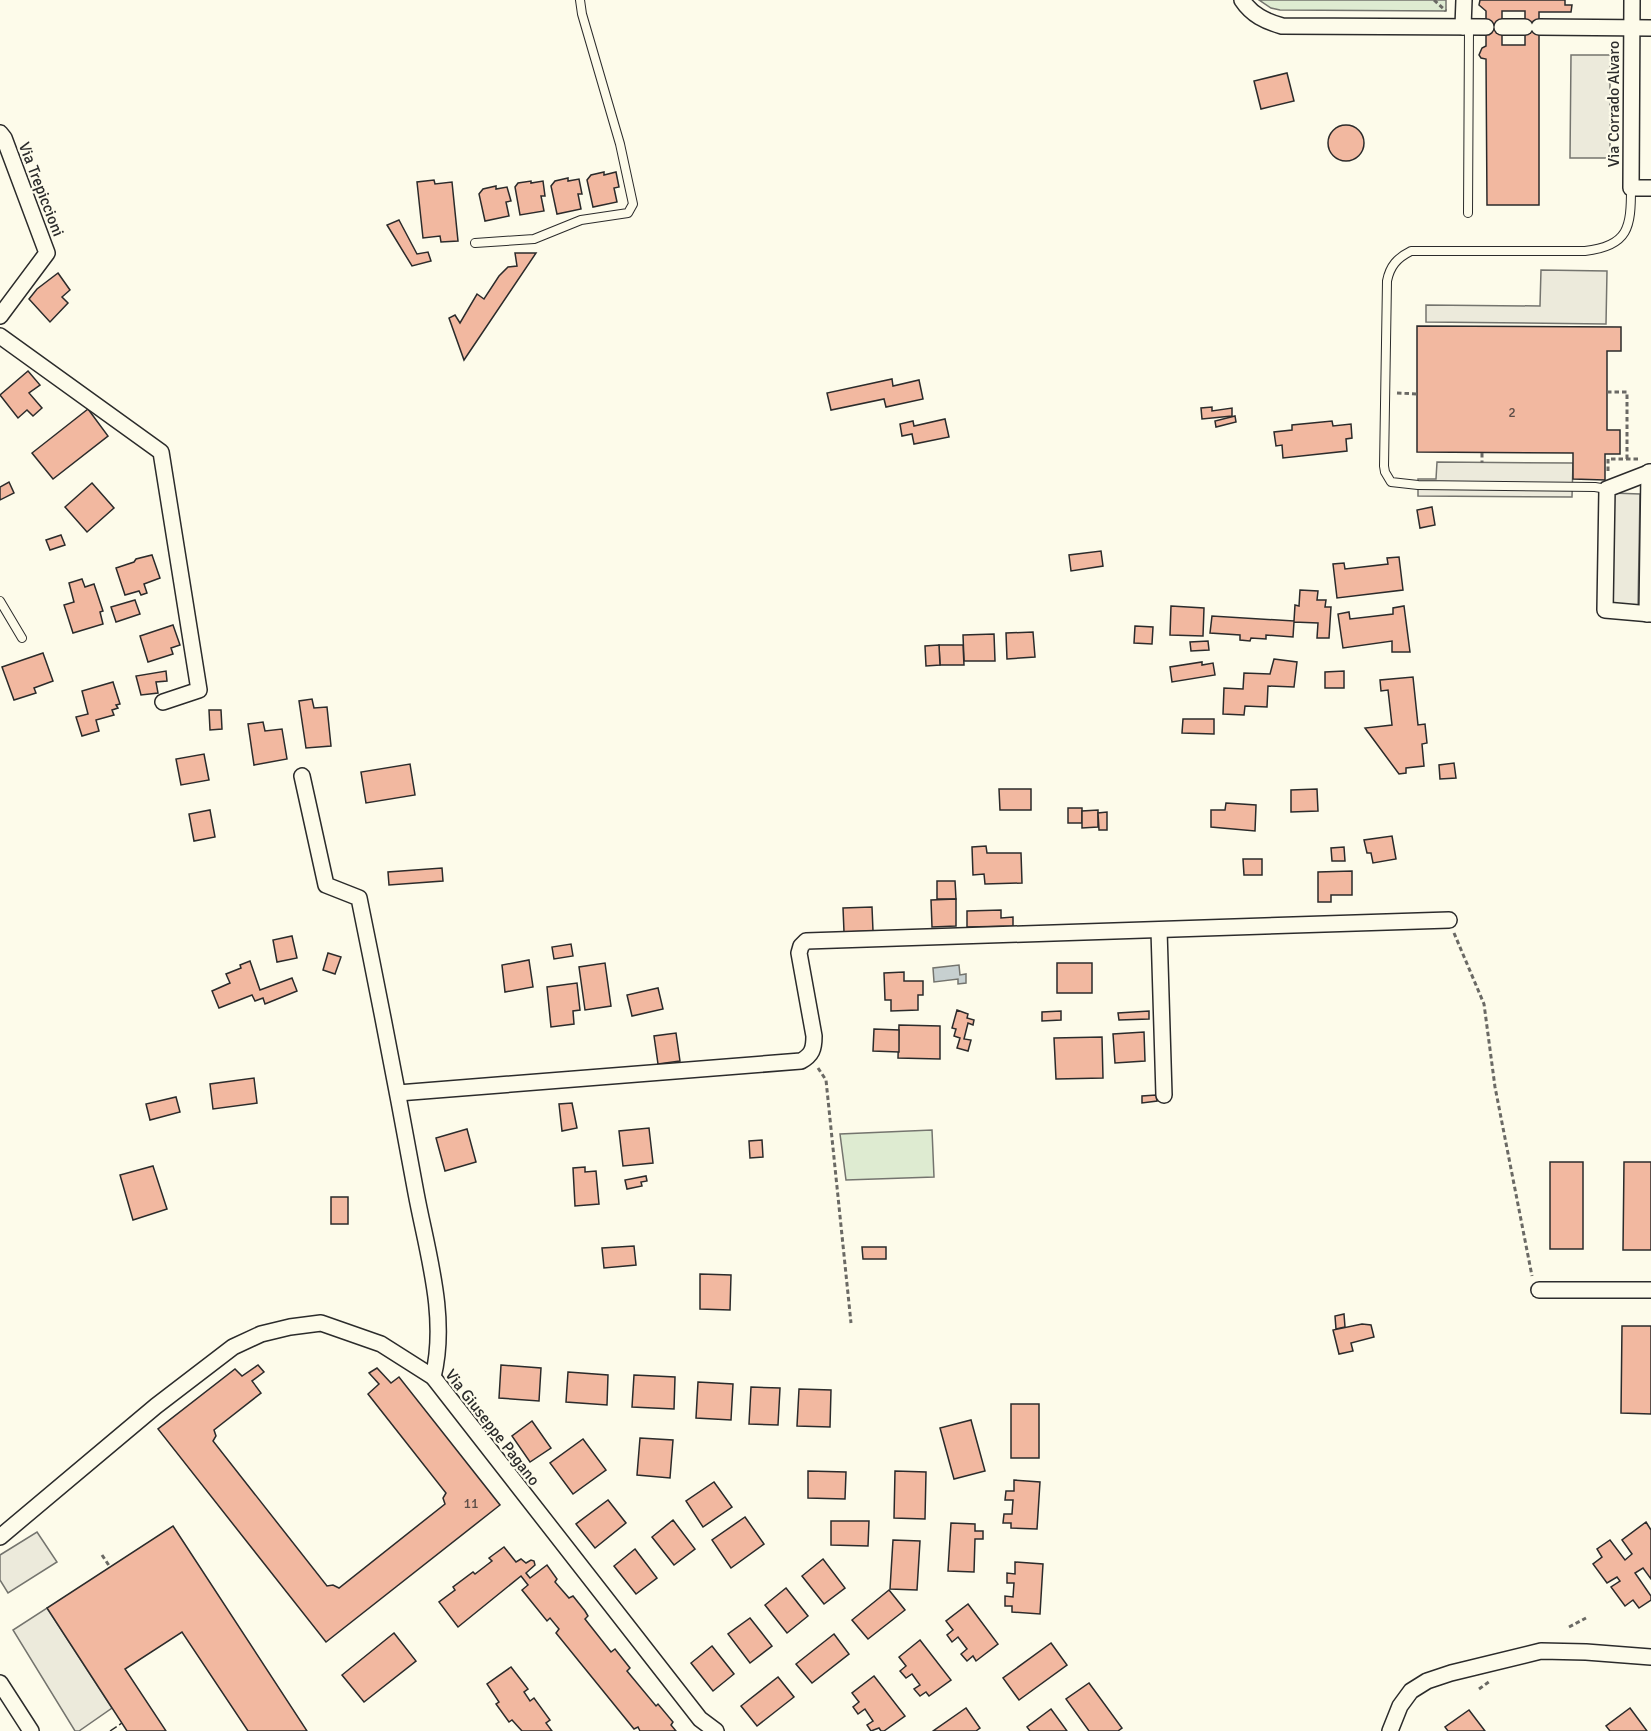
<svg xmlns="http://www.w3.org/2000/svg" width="1651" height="1731" viewBox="0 0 1651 1731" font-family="Signika,sans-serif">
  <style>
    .green { fill: #deebd1; stroke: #74746e; stroke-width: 1.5 }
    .parking { fill: #eceadb; stroke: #74746e; stroke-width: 1.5 }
    .water { fill: #c7d0d0; stroke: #74746e; stroke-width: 1.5 }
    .building { fill: #f2b8a0; stroke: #2b2b2b; stroke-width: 1.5; fill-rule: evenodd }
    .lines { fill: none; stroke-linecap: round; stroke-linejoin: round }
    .lane-casing { stroke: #2b2b2b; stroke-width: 10 }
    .street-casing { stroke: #2b2b2b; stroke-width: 18 }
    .path { stroke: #6a6964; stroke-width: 3; stroke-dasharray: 4.5 3; stroke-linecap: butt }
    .lane { stroke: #fdfbea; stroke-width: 8 }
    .street { stroke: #fdfbea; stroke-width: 15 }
    .fence { stroke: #2b2b2b; stroke-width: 1.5; stroke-dasharray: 8 3; stroke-linecap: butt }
    .labels { text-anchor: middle; stroke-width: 4.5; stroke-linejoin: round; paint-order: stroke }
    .number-label { font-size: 14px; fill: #5d4e48 }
    .street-label { font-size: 16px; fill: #2b2b2b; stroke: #fdfbea }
  </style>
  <rect width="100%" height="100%" fill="#fdfbea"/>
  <g class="green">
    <polygon points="1259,0 1446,0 1446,11 1280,10 1271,8"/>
    <polygon points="932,1130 934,1177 846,1180 840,1134"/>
  </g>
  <g class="parking">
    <polygon points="1571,55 1610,55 1610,158 1570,158"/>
    <polygon points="1541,270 1607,271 1606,324 1426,322 1426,305 1540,306"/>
    <polygon points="1437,462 1573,463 1572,497 1418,496 1418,479 1436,479"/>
    <polygon points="1611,493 1640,494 1638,607 1609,606"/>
    <polygon points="37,1532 57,1562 8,1593 0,1580 0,1555"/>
    <polygon points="47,1608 112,1708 79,1731 75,1731 13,1630"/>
  </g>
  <polygon class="water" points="959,965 960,975 966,974 966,983 958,984 958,979 934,982 933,968"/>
  <g class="building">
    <path d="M1480 0H1565V5H1572L1571 12H1539V205H1487L1486 59 1481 58 1479 55 1482 48 1486 46V11L1479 5ZM1502 11H1525V45H1502Z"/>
    <polygon points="1287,73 1294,101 1261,109 1254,81"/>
    <circle cx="1346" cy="143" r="18"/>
    <polygon points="604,172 604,175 616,172 619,187 614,188 617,202 593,207 587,180 591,175"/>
    <polygon points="568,178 568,181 579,179 582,194 578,194 581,209 557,214 551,186 555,181"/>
    <polygon points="434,180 435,184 452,182 458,241 441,242 440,236 423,238 417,182"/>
    <polygon points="531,181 531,183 543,181 545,196 541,196 544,211 520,215 515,187 518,183"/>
    <polygon points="496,186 496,189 507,187 511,201 506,202 509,216 485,221 479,194 483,189"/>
    <polygon points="399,220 417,254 428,252 431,261 412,266 387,225"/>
    <polygon points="515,253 536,253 464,360 449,318 455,315 460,323 477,294 484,299 499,276 508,267 517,266"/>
    <polygon points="58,273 70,290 62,297 68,303 50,322 29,299 37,289"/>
    <polygon points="1417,326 1621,327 1621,351 1607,351 1607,430 1620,430 1620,454 1605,454 1605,480 1573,479 1573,453 1417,452"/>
    <polygon points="28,371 40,385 29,393 42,408 33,416 27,410 18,418 0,395"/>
    <polygon points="892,379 893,386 919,380 923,399 886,407 884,399 831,410 827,393"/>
    <polygon points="1212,407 1212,411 1232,408 1232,416 1202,419 1201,408"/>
    <polygon points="88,409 108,436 53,479 32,453"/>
    <polygon points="1235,416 1236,422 1216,427 1215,421"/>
    <polygon points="945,419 949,437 914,444 912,434 902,436 900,424 913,421 914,426"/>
    <polygon points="1332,421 1333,426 1351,424 1352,438 1346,439 1347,451 1283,458 1282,445 1276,446 1274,432 1292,430 1292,425"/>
    <polygon points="9,482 14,493 0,500 0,487"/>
    <polygon points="92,483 114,508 87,532 65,507"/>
    <polygon points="1432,507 1435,525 1420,528 1417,510"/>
    <polygon points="61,535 65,545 50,550 46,540"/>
    <polygon points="1101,551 1103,566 1071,571 1069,555"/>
    <polygon points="152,555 160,578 144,584 147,593 141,595 139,591 125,595 116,568 134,562 136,559"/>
    <polygon points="1399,557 1403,590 1337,598 1333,564 1344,563 1345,569 1388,564 1387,558"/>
    <polygon points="82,579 85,587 94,584 103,611 100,612 103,624 73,633 64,605 74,602 69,583"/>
    <polygon points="1300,590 1318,591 1317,600 1326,600 1325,607 1331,607 1329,638 1317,638 1318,623 1294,622 1293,637 1266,635 1266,639 1251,638 1250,641 1240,640 1240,635 1210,633 1212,616 1294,621 1295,605 1299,606"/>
    <polygon points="135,600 140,614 116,622 111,607"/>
    <polygon points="1171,606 1204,608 1203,636 1170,635"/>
    <polygon points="1404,606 1410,652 1392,652 1392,641 1343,648 1338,614 1349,612 1350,619 1393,614 1393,608"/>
    <polygon points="173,625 180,645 171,648 173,654 148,662 140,636"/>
    <polygon points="1135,626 1153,627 1152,644 1134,643"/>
    <polygon points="1033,632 1035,657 1007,659 1006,633"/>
    <polygon points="994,634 995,661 964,661 963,635"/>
    <polygon points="1208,641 1209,650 1191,651 1190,642"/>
    <polygon points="939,645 963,645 964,665 940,665"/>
    <polygon points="939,645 940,665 926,666 925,646"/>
    <polygon points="43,653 53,681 34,688 36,693 14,700 2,667"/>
    <polygon points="1274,659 1297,662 1294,687 1268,686 1267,707 1245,706 1244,715 1223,714 1224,688 1243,689 1244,673 1270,674"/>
    <polygon points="1202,662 1202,665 1213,663 1215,675 1172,682 1170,667"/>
    <polygon points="166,671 167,681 156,682 158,693 141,695 136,676"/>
    <polygon points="1344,671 1344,688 1325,688 1325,672"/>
    <polygon points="1413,677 1418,725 1425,724 1427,743 1422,744 1424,766 1406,768 1406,773 1399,774 1365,728 1392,725 1388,690 1381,691 1380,680"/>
    <polygon points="113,682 120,704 116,705 118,708 112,710 114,715 96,720 99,731 82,736 76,717 88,714 82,691"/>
    <polygon points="312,699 314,708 327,707 331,746 306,748 299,701"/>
    <polygon points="209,710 221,710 222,729 210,730"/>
    <polygon points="1183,719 1214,719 1214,734 1182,733"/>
    <polygon points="263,722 265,731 282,729 287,759 254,765 248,724"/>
    <polygon points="204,754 209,780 181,785 176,759"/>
    <polygon points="1454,763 1456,778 1440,779 1439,765"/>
    <polygon points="410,764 415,795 366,803 361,772"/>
    <polygon points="999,789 1031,789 1031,810 1000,810"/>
    <polygon points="1317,789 1318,811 1291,812 1291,790"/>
    <polygon points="1226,803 1256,805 1255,831 1211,827 1211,810 1225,810"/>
    <rect x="1068" y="808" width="14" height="15"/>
    <polygon points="210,810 215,837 194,841 189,814"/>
    <polygon points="1098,810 1098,827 1082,828 1082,811"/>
    <polygon points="1107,812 1107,830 1099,830 1098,813"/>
    <polygon points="1392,836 1396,859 1373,863 1371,853 1367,853 1364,840"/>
    <polygon points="986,846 987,853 1021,853 1022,883 985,884 984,874 973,875 972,847"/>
    <polygon points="1344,847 1345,861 1332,861 1331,848"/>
    <polygon points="1243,859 1262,859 1262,875 1244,875"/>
    <polygon points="442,868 443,881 389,885 388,872"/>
    <polygon points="1352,871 1352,895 1331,895 1331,902 1318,902 1318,872"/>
    <polygon points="937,881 955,881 956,899 937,899"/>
    <polygon points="956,899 956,926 932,927 931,900"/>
    <polygon points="872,907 873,931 844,932 843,908"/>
    <polygon points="1001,910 1001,918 1013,917 1013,926 967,927 967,911"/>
    <polygon points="292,936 297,958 277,962 273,940"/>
    <polygon points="571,944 573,956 554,959 552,947"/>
    <polygon points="328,953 341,957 335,974 323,970"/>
    <polygon points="529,960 533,987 505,992 502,965"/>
    <polygon points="250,961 260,990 292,978 297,991 265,1004 263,998 255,1001 252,995 219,1008 212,991 230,983 226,974 241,968 240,965"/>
    <polygon points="605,963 611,1006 585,1010 579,967"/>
    <rect x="1057" y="963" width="35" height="30"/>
    <polygon points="904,972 904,981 923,981 923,995 918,995 918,1010 891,1011 891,1000 885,1000 884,973"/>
    <polygon points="577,983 580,1010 573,1011 574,1024 551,1027 547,987"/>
    <polygon points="658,988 663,1009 632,1016 627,995"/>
    <polygon points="957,1010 968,1014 967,1018 974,1020 973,1025 968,1023 964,1039 971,1040 968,1051 957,1048 960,1038 954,1036 956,1029 952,1028"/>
    <polygon points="1061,1011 1061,1020 1042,1021 1042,1012"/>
    <polygon points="1149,1011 1149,1019 1119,1020 1118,1013"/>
    <polygon points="899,1025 940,1026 940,1059 898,1058"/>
    <polygon points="874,1029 899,1030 899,1052 873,1051"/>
    <polygon points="1144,1032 1145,1061 1115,1063 1113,1034"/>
    <polygon points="676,1033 680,1061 658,1064 654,1036"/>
    <polygon points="1102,1037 1103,1078 1056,1079 1054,1038"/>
    <polygon points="254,1078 257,1103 213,1109 210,1084"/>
    <polygon points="1156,1095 1157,1101 1142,1103 1142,1096"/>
    <polygon points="176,1097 180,1112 150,1120 146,1104"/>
    <polygon points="572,1103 577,1128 562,1131 559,1104"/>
    <polygon points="649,1128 653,1163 623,1166 619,1131"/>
    <polygon points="467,1129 476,1162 445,1171 436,1138"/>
    <polygon points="762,1140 763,1157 750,1158 749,1141"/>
    <rect x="1550" y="1162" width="33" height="87"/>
    <polygon points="1624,1162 1651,1162 1651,1250 1623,1250"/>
    <polygon points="153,1166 167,1209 133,1220 120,1175"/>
    <polygon points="585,1167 585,1172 596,1171 599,1204 575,1206 573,1168"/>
    <polygon points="646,1176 647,1181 641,1182 642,1186 627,1189 625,1180"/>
    <rect x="331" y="1197" width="17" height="27"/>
    <polygon points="634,1246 636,1265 604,1268 602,1248"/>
    <polygon points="862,1247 886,1247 886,1259 863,1259"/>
    <polygon points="700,1274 731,1275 730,1310 700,1309"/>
    <polygon points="1344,1314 1345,1327 1336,1329 1335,1316"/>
    <polygon points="1362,1324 1371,1325 1374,1337 1351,1343 1353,1351 1339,1354 1333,1330"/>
    <polygon points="1622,1326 1651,1326 1651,1414 1621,1413"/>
    <polygon points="258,1365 264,1372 252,1381 261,1393 214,1430 216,1436 213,1441 327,1586 333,1585 339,1588 445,1504 443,1498 446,1493 368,1394 379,1384 369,1373 377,1368 391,1383 399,1377 500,1505 326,1642 158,1429 235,1369 242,1376"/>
    <polygon points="501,1365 541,1368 539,1401 499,1398"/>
    <polygon points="568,1372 608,1375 607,1405 566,1402"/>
    <polygon points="634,1375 675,1377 674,1409 632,1407"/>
    <polygon points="698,1382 733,1384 731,1420 696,1418"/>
    <polygon points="751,1387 780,1388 778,1425 749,1424"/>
    <polygon points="799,1389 831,1390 830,1427 797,1426"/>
    <rect x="1011" y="1404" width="28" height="54"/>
    <polygon points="971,1420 985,1471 954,1479 940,1428"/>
    <polygon points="532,1421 551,1448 530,1462 512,1436"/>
    <polygon points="640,1438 673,1440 670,1478 637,1475"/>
    <polygon points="583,1439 606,1470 573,1494 550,1463"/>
    <polygon points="808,1471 846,1472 845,1499 808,1498"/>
    <polygon points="895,1471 926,1472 925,1519 894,1518"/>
    <polygon points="1014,1480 1040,1482 1037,1529 1011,1528 1011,1523 1003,1523 1004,1514 1012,1514 1013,1500 1005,1500 1006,1491 1014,1491"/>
    <polygon points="714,1482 732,1507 703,1527 686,1501"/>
    <polygon points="608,1500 626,1523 595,1548 576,1524"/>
    <polygon points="745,1517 764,1544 731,1568 712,1540"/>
    <polygon points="673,1520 695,1549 674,1565 652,1537"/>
    <polygon points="831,1521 869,1521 868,1546 831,1545"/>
    <polygon points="1646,1522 1651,1530 1651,1579 1643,1568 1635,1573 1651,1596 1651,1600 1639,1608 1633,1600 1625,1606 1611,1587 1620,1581 1617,1577 1607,1583 1593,1564 1602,1557 1597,1549 1610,1540 1625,1560 1632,1554 1622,1540"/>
    <polygon points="951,1523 975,1524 975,1531 983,1531 983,1539 975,1539 974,1572 948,1571"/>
    <polygon points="173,1526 307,1731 248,1731 182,1632 125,1669 166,1731 127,1731 47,1608"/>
    <polygon points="893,1540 920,1541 917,1590 890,1589"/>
    <polygon points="504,1547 516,1562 521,1559 526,1563 531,1560 534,1561 535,1565 526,1573 530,1578 547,1565 557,1579 555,1582 569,1598 573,1596 585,1611 588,1616 585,1619 611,1652 615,1649 630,1668 627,1671 656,1706 658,1704 673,1722 671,1725 676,1731 640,1731 638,1727 634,1729 556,1633 559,1629 550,1618 547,1621 522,1590 528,1585 521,1576 458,1627 439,1602 455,1590 453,1587 473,1572 475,1574 492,1561 489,1558"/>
    <polygon points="635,1549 657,1578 636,1594 614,1566"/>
    <polygon points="823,1559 845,1588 824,1604 802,1576"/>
    <polygon points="1015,1562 1043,1564 1040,1614 1012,1612 1012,1606 1005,1606 1005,1596 1013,1597 1014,1583 1007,1583 1007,1573 1015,1574"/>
    <polygon points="786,1588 808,1616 787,1633 765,1605"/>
    <polygon points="889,1590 905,1610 868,1639 852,1620"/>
    <polygon points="968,1604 998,1644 976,1661 973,1656 967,1661 961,1654 967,1649 958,1637 952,1642 947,1635 953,1630 946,1621"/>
    <polygon points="750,1618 772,1646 750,1663 728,1634"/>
    <polygon points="394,1633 416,1661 364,1702 342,1675"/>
    <polygon points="834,1634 849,1654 812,1683 796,1664"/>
    <polygon points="920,1640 951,1680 929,1696 926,1692 920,1696 914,1689 920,1685 912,1674 906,1678 900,1671 906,1666 899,1657"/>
    <polygon points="1051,1643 1067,1665 1019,1700 1003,1678"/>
    <polygon points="712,1646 734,1674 713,1691 691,1663"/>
    <polygon points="511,1667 528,1689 524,1692 530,1701 534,1698 550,1720 546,1723 552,1731 522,1731 512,1720 509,1722 496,1704 499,1702 487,1684"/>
    <polygon points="874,1676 905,1716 884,1731 881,1731 879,1728 871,1731 867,1725 873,1721 865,1709 858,1714 853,1707 859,1702 852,1693"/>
    <polygon points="778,1677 794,1697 757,1726 741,1706"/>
    <polygon points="1089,1683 1122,1728 1118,1731 1089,1731 1066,1699"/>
    <polygon points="966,1708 980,1728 976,1731 933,1731"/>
    <polygon points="1630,1708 1647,1731 1610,1731 1606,1726"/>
    <polygon points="1051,1709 1067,1731 1030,1731 1027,1727"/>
    <polygon points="1469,1710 1485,1731 1448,1731 1445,1727"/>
  </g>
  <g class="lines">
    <defs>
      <g id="lane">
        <polyline points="1468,213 1469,27"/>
        <polyline points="475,243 534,239 581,220 628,213 633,204 620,144 582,14 580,0"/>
        <path d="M1607 489 1595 487 1418 485 1391 482 1385 472 1384 466 1387 281C1390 266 1397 258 1411 251H1585C1629 246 1631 227 1631 188"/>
        <polyline points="0,601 22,638"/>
      </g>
      <g id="street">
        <path d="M1242 0C1252 15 1265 21 1282 26L1486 27"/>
        <polyline points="1632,0 1631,188 1651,188"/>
        <polyline points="1463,27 1464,0"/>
        <polyline points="1502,27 1525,27"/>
        <polyline points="1539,27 1651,28"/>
        <polyline points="0,133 4,138 47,253 0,316"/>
        <polyline points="0,336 161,452 199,690 163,702"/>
        <polyline points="1651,472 1607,489 1605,610 1651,614"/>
        <polyline points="1647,614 1649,472"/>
        <path d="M302 776 326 885 359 898C379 996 398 1094 416 1193 427 1252 448 1317 433 1377"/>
        <polyline points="1159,930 1164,1095"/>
        <path d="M398 1093 801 1061C812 1055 814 1049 814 1036L799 953 801 946 806 941 1449 920"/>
        <polyline points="1539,1290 1651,1290"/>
        <polyline points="0,1537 156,1406 233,1347 261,1334 290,1327 321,1323 381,1344 433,1377 700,1719 716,1731"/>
        <polyline points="0,1683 31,1731"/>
        <polyline points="1390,1731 1400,1706 1411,1691 1427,1681 1451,1673 1541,1651 1586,1652 1651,1657"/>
      </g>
    </defs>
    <use href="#lane" class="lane-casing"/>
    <use href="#street" class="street-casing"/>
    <g class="path">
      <polyline points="1434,0 1446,11"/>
      <polyline points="1607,392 1627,392 1627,459"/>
      <polyline points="1397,393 1417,394"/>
      <polyline points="1482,453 1482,463"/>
      <polyline points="1608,471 1608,459 1639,459"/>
      <polyline points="1454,933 1484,1004 1495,1087 1532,1276"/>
      <polyline points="818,1068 826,1080 851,1323"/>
      <polyline points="102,1555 110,1567"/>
      <polyline points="1569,1627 1586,1618"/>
      <polyline points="1479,1689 1490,1681"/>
    </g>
    <use href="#lane" class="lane"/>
    <use href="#street" class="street"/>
    <polyline class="fence" points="110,1731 122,1723"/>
  </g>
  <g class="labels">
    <g class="number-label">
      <text x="1512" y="417">2</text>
      <text x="471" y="1508">11</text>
    </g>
    <g class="street-label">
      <text transform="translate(1613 104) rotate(-90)" y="6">Via Corrado Alvaro</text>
      <text transform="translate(42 189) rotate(69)" y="6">Via Trepiccioni</text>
      <text transform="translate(493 1427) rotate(52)" y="6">Via Giuseppe Pagano</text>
    </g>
  </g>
</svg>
